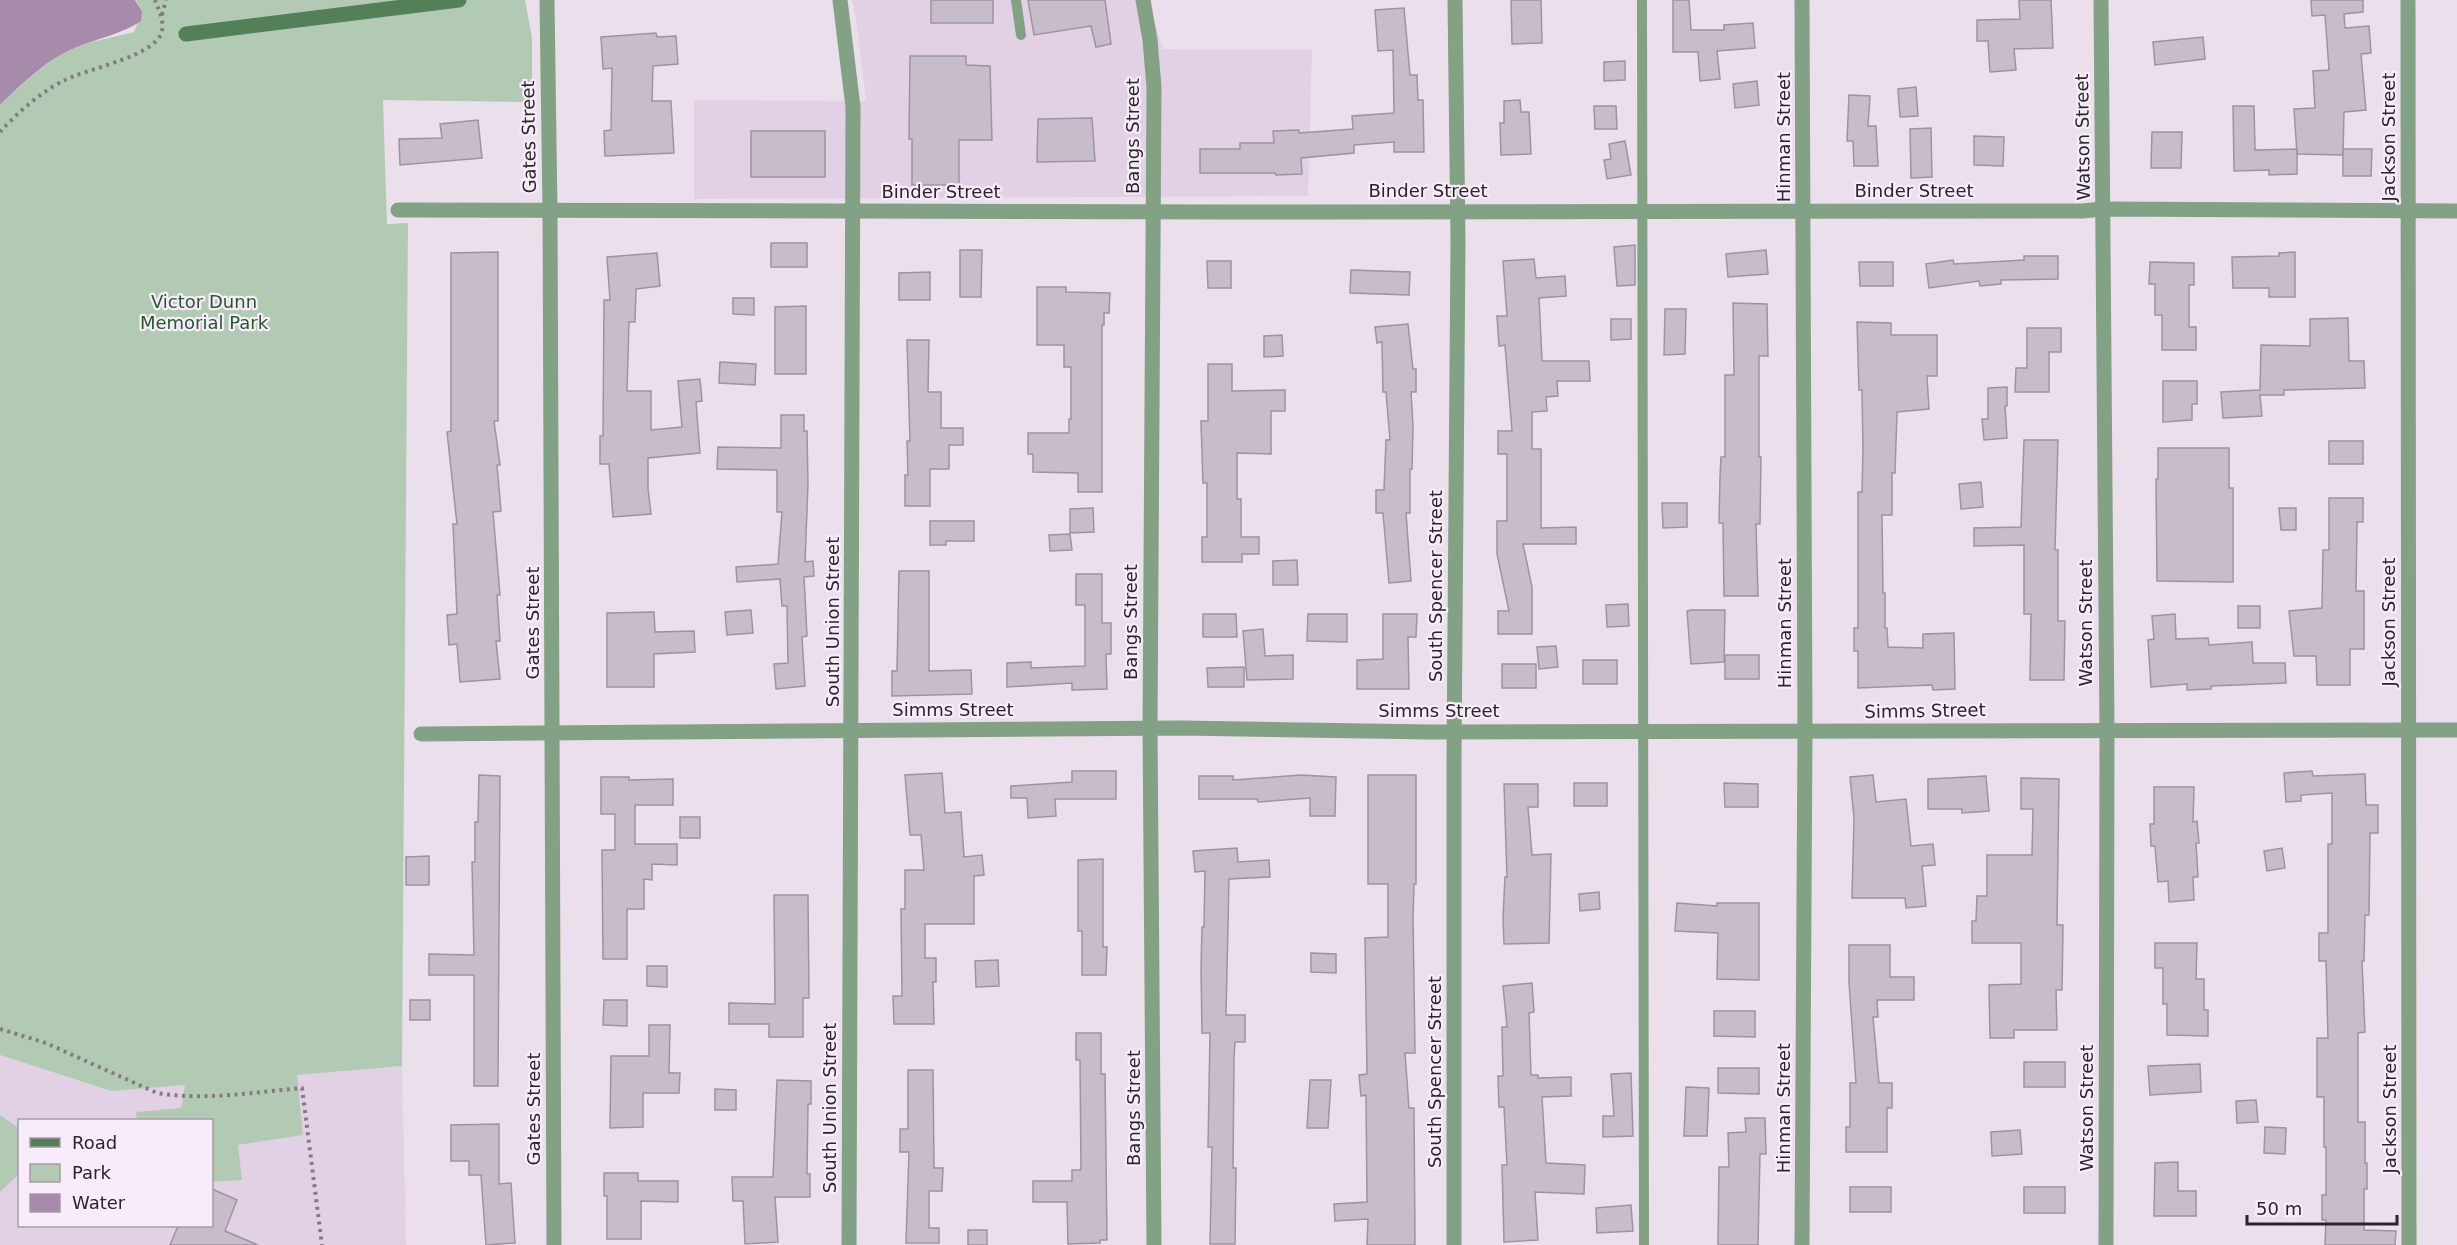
<svg xmlns="http://www.w3.org/2000/svg" width="2457" height="1245" viewBox="0 0 2457 1245" font-family="'DejaVu Sans',sans-serif">
  <style>
    .built { fill: #e2d1e5; fill-rule: evenodd }
    .green { fill: #b2cab4 }
    .water { fill: #a78bab }
    .building { fill: #c7bcc9; stroke: #9e93a0; stroke-width: 1.5 }
    .lines { fill: none; stroke-linecap: round; stroke-linejoin: round }
    .path { stroke: #837b83; stroke-width: 4; stroke-dasharray: 3 4.5; stroke-linecap: butt }
    .lane { stroke: #83a185; stroke-width: 10 }
    .street { stroke: #83a185; stroke-width: 15 }
    .secondary { stroke: #538058; stroke-width: 15 }
    .labels { text-anchor: middle; stroke-width: 4.5; stroke-linejoin: round; paint-order: stroke }
    .street-label { font-size: 18px; fill: #292529; stroke: #f8ecfa }
    .park-label { font-size: 18px; fill: #26572d; stroke: #f8ecfa }
  </style>
  <rect width="100%" height="100%" fill="#ebdfec"/>
  <g class="built">
    <polygon points="852,0 1148,0 1163,49 1312,50 1308,196 694,199 694,100 866,101 856,19"/>
    <path d="M0 1055 111 1091 402 1066 406 1245H0ZM20 1120H212V1226H20Z"/>
  </g>
  <g class="green">
    <path d="M136 0H525L532 38V102L383 100 387 224 408 223 402 1066 297 1075 303 1135 238 1145 242 1180 212 1182V1120H137L136 1112 181 1108 185 1085 111 1091 0 1055V105C23 84 45 61 75 48 93 40 115 37 134 32L142 11Z"/>
    <polygon points="0,1115 20,1129 19,1174 0,1192"/>
  </g>
  <path class="water" d="M0 0H135L142 11 141 21C122 34 99 38 77 47 47 59 23 83 0 105Z"/>
  <g class="building">
    <rect x="931" y="0" width="62" height="23"/>
    <polygon points="1028,0 1105,0 1111,44 1096,47 1091,26 1034,35"/>
    <polygon points="1511,0 1541,0 1542,43 1512,44"/>
    <polygon points="1673,0 1689,0 1691,30 1724,30 1724,25 1753,23 1755,48 1717,51 1720,79 1700,81 1698,52 1673,52"/>
    <polygon points="2019,0 2051,0 2053,48 2014,49 2016,70 1990,72 1988,41 1977,41 1977,20 2020,19"/>
    <polygon points="2311,0 2363,0 2363,12 2344,14 2345,28 2369,26 2371,53 2361,54 2366,110 2344,112 2343,155 2297,154 2294,109 2315,108 2313,71 2329,70 2325,15 2312,16"/>
    <polygon points="1404,8 1410,75 1417,75 1418,100 1423,100 1424,152 1394,152 1394,142 1354,145 1354,153 1301,158 1302,174 1276,175 1275,173 1200,173 1200,149 1240,149 1240,143 1274,143 1273,131 1299,130 1299,133 1353,129 1352,116 1394,113 1393,50 1378,51 1375,10"/>
    <polygon points="656,33 657,37 676,36 678,64 653,66 652,101 671,101 674,153 605,156 604,131 611,130 612,68 603,69 601,37"/>
    <polygon points="2203,37 2205,59 2155,65 2153,42"/>
    <polygon points="910,56 966,56 966,65 990,66 992,140 959,140 959,185 912,185 912,139 909,139"/>
    <polygon points="1625,61 1625,80 1604,81 1604,62"/>
    <polygon points="1757,81 1759,105 1735,108 1733,84"/>
    <polygon points="1916,87 1918,116 1900,117 1898,89"/>
    <polygon points="1849,95 1870,96 1868,126 1876,126 1878,166 1854,166 1853,141 1847,141"/>
    <polygon points="1520,100 1521,112 1529,112 1531,154 1501,155 1500,123 1504,123 1504,101"/>
    <polygon points="1594,106 1616,106 1617,129 1595,129"/>
    <polygon points="2233,106 2254,106 2255,150 2297,149 2297,174 2269,175 2269,170 2234,171"/>
    <polygon points="1092,118 1095,161 1037,162 1038,119"/>
    <polygon points="478,120 482,158 400,165 399,139 442,138 440,124"/>
    <polygon points="1931,128 1932,177 1911,178 1910,129"/>
    <rect x="751" y="131" width="74" height="46"/>
    <polygon points="2152,132 2182,132 2181,168 2151,168"/>
    <polygon points="1974,136 2004,137 2003,166 1974,165"/>
    <polygon points="1625,141 1631,175 1607,179 1604,160 1611,159 1609,144"/>
    <polygon points="2343,149 2372,149 2371,176 2343,176"/>
    <rect x="771" y="243" width="36" height="24"/>
    <polygon points="1635,245 1635,285 1617,286 1614,247"/>
    <polygon points="960,250 982,250 981,297 960,297"/>
    <polygon points="1766,250 1768,274 1728,277 1726,254"/>
    <polygon points="498,252 498,421 494,421 500,465 497,465 501,511 493,512 500,595 497,595 500,641 496,641 500,679 460,682 457,644 449,645 447,615 457,614 453,524 457,524 447,432 451,431 451,253"/>
    <polygon points="2295,252 2295,297 2269,297 2269,288 2233,288 2232,257 2279,256 2279,253"/>
    <polygon points="657,253 660,286 636,289 635,322 629,322 627,391 651,391 651,430 682,427 678,381 700,379 702,401 696,402 700,453 648,458 648,488 651,514 613,517 609,464 600,464 600,436 603,436 604,300 610,300 607,257"/>
    <polygon points="2024,256 2058,256 2058,279 2001,280 2001,284 1980,286 1979,281 1929,288 1926,264 1953,260 1954,264 2024,260"/>
    <polygon points="1534,259 1536,278 1565,276 1566,296 1539,298 1542,361 1589,361 1590,381 1557,381 1558,396 1546,397 1547,411 1532,412 1532,449 1541,449 1541,528 1576,527 1576,544 1523,544 1532,587 1532,634 1498,634 1498,611 1509,611 1497,554 1497,521 1507,521 1507,454 1498,454 1498,431 1512,431 1505,345 1499,346 1497,316 1507,316 1503,261"/>
    <polygon points="1207,261 1231,261 1231,288 1208,288"/>
    <polygon points="1859,262 1893,262 1893,286 1860,286"/>
    <polygon points="2150,262 2194,263 2194,285 2189,285 2189,327 2196,327 2196,350 2162,350 2162,315 2155,315 2155,284 2149,284"/>
    <polygon points="1351,270 1410,272 1409,295 1350,293"/>
    <polygon points="930,272 930,300 899,300 899,273"/>
    <polygon points="1037,287 1066,287 1066,292 1110,293 1109,313 1104,313 1104,325 1102,325 1102,492 1078,492 1078,473 1033,472 1033,454 1028,454 1028,433 1069,433 1069,419 1071,419 1071,367 1064,367 1064,345 1037,345"/>
    <polygon points="733,298 754,298 754,315 733,314"/>
    <polygon points="1733,303 1767,304 1768,356 1759,356 1759,457 1761,457 1760,524 1756,524 1758,596 1724,596 1723,523 1719,523 1720,477 1721,457 1725,457 1725,375 1734,375"/>
    <polygon points="806,306 806,374 775,374 775,307"/>
    <polygon points="1665,309 1686,309 1685,354 1664,355"/>
    <polygon points="2348,318 2349,361 2364,361 2365,388 2284,390 2284,395 2260,395 2262,416 2223,418 2221,392 2260,390 2261,345 2310,346 2310,319"/>
    <polygon points="1611,319 1631,319 1631,339 1611,340"/>
    <polygon points="1857,322 1891,323 1891,335 1937,335 1937,376 1927,376 1929,409 1897,412 1895,473 1892,473 1892,515 1882,515 1883,593 1885,593 1885,628 1887,628 1888,647 1923,648 1923,634 1954,633 1955,689 1933,690 1932,685 1858,688 1858,651 1854,651 1854,628 1858,628 1858,492 1862,492 1863,450 1862,390 1859,390"/>
    <polygon points="1408,324 1413,369 1416,369 1416,392 1411,392 1413,426 1412,469 1410,469 1410,513 1406,513 1411,581 1389,583 1383,513 1376,513 1376,490 1384,490 1386,440 1390,440 1386,392 1383,392 1382,342 1377,343 1375,327"/>
    <polygon points="2027,328 2061,328 2061,352 2049,352 2049,392 2015,392 2016,368 2027,368"/>
    <polygon points="1282,335 1283,356 1264,357 1264,336"/>
    <polygon points="907,340 929,340 928,392 941,392 941,428 963,428 963,445 949,445 949,469 930,469 930,506 905,506 905,475 908,475 907,441 910,441"/>
    <polygon points="720,362 756,364 755,385 719,383"/>
    <polygon points="1208,364 1232,364 1232,391 1285,390 1285,411 1271,411 1271,454 1237,453 1237,499 1241,499 1241,537 1259,537 1259,554 1242,554 1242,562 1202,562 1202,537 1207,537 1207,483 1203,483 1201,421 1208,421"/>
    <polygon points="2163,381 2197,381 2197,404 2192,404 2192,420 2163,422"/>
    <polygon points="2007,387 2007,406 2005,406 2007,438 1984,440 1982,419 1988,419 1988,388"/>
    <polygon points="781,415 804,415 804,431 807,431 808,484 805,562 813,561 814,576 804,577 807,636 802,637 805,686 776,689 774,664 788,663 787,606 782,606 780,579 737,582 736,567 778,564 782,512 777,512 777,470 717,469 718,447 781,448"/>
    <polygon points="2024,440 2058,440 2055,550 2058,550 2058,621 2065,621 2064,680 2030,680 2031,614 2024,614 2024,545 1974,546 1974,528 2021,527"/>
    <rect x="2329" y="441" width="34" height="23"/>
    <polygon points="2158,448 2229,448 2229,488 2233,488 2233,582 2157,581 2156,479 2158,479"/>
    <polygon points="1981,482 1983,507 1961,509 1959,484"/>
    <polygon points="2329,498 2363,498 2363,522 2357,522 2356,591 2364,591 2364,649 2350,649 2350,685 2317,685 2316,656 2294,656 2289,611 2322,608 2323,550 2329,550"/>
    <polygon points="1662,503 1687,503 1687,527 1663,528"/>
    <polygon points="1093,508 1094,532 1070,533 1070,509"/>
    <polygon points="2279,508 2296,508 2296,530 2281,530"/>
    <polygon points="930,521 974,521 974,541 946,541 946,545 930,545"/>
    <polygon points="1070,534 1072,550 1050,551 1049,535"/>
    <polygon points="1297,560 1298,585 1273,585 1273,561"/>
    <polygon points="899,571 929,571 929,671 971,670 972,694 892,696 892,671 897,671"/>
    <polygon points="1076,574 1102,574 1102,623 1111,623 1111,654 1106,654 1107,689 1072,690 1072,683 1007,687 1007,663 1031,662 1031,668 1085,666 1085,605 1076,605"/>
    <polygon points="1628,604 1629,626 1607,627 1606,605"/>
    <rect x="2238" y="606" width="22" height="22"/>
    <polygon points="751,610 753,633 727,635 725,612"/>
    <polygon points="1691,610 1725,610 1724,662 1691,664 1687,611"/>
    <polygon points="654,612 655,632 694,631 695,652 654,654 654,687 607,687 607,613"/>
    <polygon points="1203,614 1236,614 1237,637 1203,637"/>
    <polygon points="1308,614 1347,614 1347,642 1307,641"/>
    <polygon points="1383,614 1417,614 1416,637 1408,637 1409,689 1357,689 1357,660 1383,659"/>
    <polygon points="2175,614 2176,639 2208,638 2209,645 2252,642 2253,663 2285,663 2286,683 2211,686 2211,689 2187,690 2187,684 2151,687 2148,640 2154,639 2152,616"/>
    <polygon points="1263,629 1265,656 1293,655 1293,679 1247,680 1243,631"/>
    <polygon points="1556,646 1558,667 1539,669 1537,647"/>
    <rect x="1725" y="655" width="34" height="24"/>
    <rect x="1583" y="660" width="34" height="24"/>
    <rect x="1502" y="664" width="34" height="24"/>
    <polygon points="1244,667 1244,687 1208,687 1207,668"/>
    <polygon points="1072,771 1116,771 1116,799 1055,799 1056,816 1028,818 1027,798 1011,798 1011,786 1072,782"/>
    <polygon points="2312,771 2313,776 2365,774 2366,805 2378,805 2378,833 2370,833 2369,915 2365,915 2364,961 2362,961 2365,1032 2358,1033 2358,1122 2365,1122 2365,1163 2367,1163 2367,1189 2364,1189 2364,1230 2396,1231 2395,1245 2325,1245 2326,1220 2322,1220 2322,1195 2326,1195 2326,1147 2324,1147 2324,1097 2317,1097 2317,1038 2328,1038 2326,961 2319,961 2319,933 2328,933 2328,844 2332,844 2332,793 2301,795 2301,801 2286,802 2284,773"/>
    <polygon points="942,773 945,813 961,812 964,857 982,855 984,875 974,876 974,924 925,924 925,958 936,958 936,982 933,982 934,1024 894,1024 893,996 902,996 901,909 905,909 905,870 924,870 921,835 910,835 905,775"/>
    <polygon points="479,775 500,776 498,1086 474,1086 474,975 429,975 429,954 474,955 472,862 475,862 475,822 478,822"/>
    <polygon points="1301,775 1336,777 1335,816 1310,816 1310,798 1258,802 1257,799 1199,799 1199,776 1233,776 1233,780"/>
    <polygon points="1368,775 1416,775 1416,884 1414,884 1413,916 1415,1053 1405,1053 1409,1108 1414,1108 1415,1245 1367,1245 1368,1219 1335,1221 1334,1204 1367,1202 1366,1095 1361,1096 1359,1075 1367,1074 1365,938 1388,937 1388,884 1368,884"/>
    <polygon points="1873,775 1876,802 1906,799 1911,846 1933,844 1935,865 1922,866 1926,906 1906,908 1905,898 1852,898 1854,818 1850,777"/>
    <polygon points="1986,776 1989,811 1962,813 1962,809 1928,809 1928,779"/>
    <polygon points="601,777 629,777 629,780 673,779 673,805 635,805 635,844 677,844 677,865 652,864 652,880 644,879 644,909 627,909 627,959 603,959 602,850 615,850 615,814 601,814"/>
    <polygon points="2021,778 2059,779 2057,925 2063,925 2062,990 2056,990 2057,1030 2014,1030 2014,1038 1990,1038 1989,985 2021,984 2021,943 1972,943 1972,921 1976,921 1977,896 1987,896 1987,855 2032,855 2033,809 2021,809"/>
    <rect x="1574" y="783" width="33" height="23"/>
    <polygon points="1724,783 1758,784 1758,807 1725,807"/>
    <polygon points="1504,784 1538,784 1538,807 1528,807 1532,855 1551,854 1549,943 1504,944 1503,917 1505,877 1507,877"/>
    <polygon points="2154,787 2194,787 2193,822 2197,821 2199,843 2196,843 2198,877 2193,877 2194,900 2169,902 2168,881 2158,882 2155,846 2151,846 2150,824 2154,824"/>
    <rect x="680" y="817" width="20" height="21"/>
    <polygon points="1237,848 1238,862 1269,860 1270,877 1229,879 1226,1015 1245,1015 1245,1042 1235,1042 1234,1058 1233,1168 1236,1168 1235,1244 1210,1244 1212,1147 1208,1147 1210,1033 1202,1033 1201,969 1202,927 1204,927 1205,871 1195,872 1193,851"/>
    <polygon points="2282,848 2285,868 2267,871 2264,851"/>
    <polygon points="429,856 429,885 406,885 406,857"/>
    <polygon points="1103,859 1103,947 1107,947 1106,975 1082,975 1082,931 1078,931 1078,860"/>
    <polygon points="1599,892 1600,909 1580,911 1579,894"/>
    <polygon points="774,895 808,895 809,998 803,998 803,1037 769,1037 769,1024 729,1024 729,1003 775,1004"/>
    <polygon points="1677,903 1717,906 1717,903 1759,903 1759,980 1717,979 1718,933 1675,931"/>
    <polygon points="2155,943 2197,943 2196,979 2204,979 2204,1010 2208,1010 2208,1036 2167,1035 2167,1004 2163,1004 2163,968 2155,968"/>
    <polygon points="1849,945 1890,945 1890,977 1914,977 1914,1000 1877,1000 1878,1017 1873,1017 1879,1083 1892,1083 1892,1108 1887,1108 1887,1152 1846,1152 1846,1127 1850,1127 1850,1083 1856,1083 1849,982"/>
    <polygon points="1311,953 1336,954 1336,973 1311,972"/>
    <polygon points="998,960 999,986 976,987 975,961"/>
    <polygon points="647,966 667,966 667,987 647,986"/>
    <polygon points="1532,983 1534,1012 1529,1013 1531,1075 1538,1075 1538,1078 1571,1077 1571,1096 1542,1097 1546,1163 1585,1165 1584,1194 1535,1192 1538,1240 1504,1242 1502,1165 1507,1165 1504,1107 1499,1107 1498,1076 1503,1076 1502,1027 1507,1027 1503,986"/>
    <rect x="410" y="1000" width="20" height="20"/>
    <polygon points="604,1000 627,1000 627,1026 603,1025"/>
    <polygon points="1714,1011 1755,1011 1755,1037 1714,1036"/>
    <polygon points="649,1025 670,1025 669,1073 680,1073 679,1093 643,1093 643,1127 610,1128 611,1056 649,1056"/>
    <polygon points="1076,1033 1101,1033 1101,1074 1105,1074 1107,1240 1100,1240 1100,1243 1068,1244 1067,1202 1033,1202 1033,1181 1072,1181 1072,1170 1081,1170 1080,1060 1076,1060"/>
    <rect x="2024" y="1062" width="41" height="25"/>
    <polygon points="2200,1064 2201,1092 2150,1095 2148,1066"/>
    <polygon points="1718,1068 1759,1068 1759,1094 1718,1093"/>
    <polygon points="908,1070 933,1070 934,1168 943,1168 942,1191 929,1191 929,1228 939,1228 939,1243 906,1243 909,1152 900,1152 900,1129 908,1129"/>
    <polygon points="1631,1073 1633,1136 1603,1137 1603,1116 1614,1116 1611,1074"/>
    <polygon points="777,1080 811,1081 811,1104 808,1104 807,1174 810,1174 810,1197 775,1197 778,1242 745,1244 743,1201 733,1201 732,1177 773,1177"/>
    <polygon points="1310,1080 1331,1080 1328,1128 1307,1128"/>
    <polygon points="1686,1087 1709,1088 1707,1136 1684,1136"/>
    <polygon points="715,1089 736,1090 736,1110 715,1110"/>
    <polygon points="2256,1100 2258,1122 2237,1123 2236,1101"/>
    <polygon points="1745,1118 1765,1118 1766,1154 1760,1154 1758,1245 1718,1245 1719,1167 1729,1167 1728,1133 1746,1132"/>
    <polygon points="499,1124 499,1184 511,1183 515,1243 486,1245 481,1175 469,1175 469,1161 451,1161 451,1125"/>
    <polygon points="2265,1127 2286,1128 2285,1154 2264,1153"/>
    <polygon points="2020,1130 2022,1154 1992,1156 1991,1132"/>
    <polygon points="2178,1162 2178,1191 2196,1191 2196,1216 2154,1216 2155,1163"/>
    <polygon points="604,1173 638,1173 638,1181 678,1181 678,1202 641,1201 641,1239 607,1239 607,1196 604,1196"/>
    <rect x="1850" y="1187" width="41" height="25"/>
    <rect x="2024" y="1187" width="41" height="26"/>
    <polygon points="212,1189 237,1200 225,1231 258,1245 170,1245 178,1226 212,1226"/>
    <polygon points="1631,1205 1633,1231 1597,1233 1596,1208"/>
    <rect x="968" y="1230" width="19" height="15"/>
  </g>
  <g class="lines">
    <g class="path">
      <polyline points="162,15 166,0"/>
      <path d="M0 132C17 113 42 91 65 80 86 69 157 56 162 31 164 20 159 10 155 0"/>
      <path d="M0 1029 46 1043 157 1093C204 1101 255 1092 302 1088L322 1245"/>
    </g>
    <g class="lane">
      <polyline points="1016,0 1021,35"/>
      <polyline points="1642,0 1644,1245"/>
    </g>
    <g class="street">
      <polyline points="547,0 550,211 554,1245"/>
      <polyline points="840,0 853,107 849,1245"/>
      <polyline points="1143,0 1150,40 1154,87 1150,728 1154,1245"/>
      <polyline points="1802,0 1805,730 1802,1245"/>
      <polyline points="2101,0 2107,729 2106,1245"/>
      <polyline points="2408,0 2409,1245"/>
      <path d="M398 210C959 215 1521 210 2082 211L2103 209 2457 211"/>
      <polyline points="421,734 1182,728 1431,732 2457,730"/>
      <polyline points="1454,1245 1454,758 1458,241 1455,0"/>
    </g>
    <polyline class="secondary" points="186,34 459,0"/>
  </g>
  <g class="labels">
    <g class="street-label">
      <text transform="translate(1133 136) rotate(-90)" y="6">Bangs Street</text>
      <text transform="translate(529 137) rotate(-91)" y="6">Gates Street</text>
      <text transform="translate(1784 137) rotate(-90)" y="6">Hinman Street</text>
      <text transform="translate(2083 137) rotate(-91)" y="6">Watson Street</text>
      <text transform="translate(2389 137) rotate(-90)" y="6">Jackson Street</text>
      <text x="1428" y="197">Binder Street</text>
      <text x="1914" y="197">Binder Street</text>
      <text x="941" y="198">Binder Street</text>
      <text transform="translate(1436 586) rotate(-90)" y="6">South Spencer Street</text>
      <text transform="translate(833 622) rotate(-90)" y="6">South Union Street</text>
      <text transform="translate(1131 622) rotate(-90)" y="6">Bangs Street</text>
      <text transform="translate(2389 622) rotate(-90)" y="6">Jackson Street</text>
      <text transform="translate(533 623) rotate(-90)" y="6">Gates Street</text>
      <text transform="translate(1785 623) rotate(-90)" y="6">Hinman Street</text>
      <text transform="translate(2086 623) rotate(-90)" y="6">Watson Street</text>
      <text x="953" y="716">Simms Street</text>
      <text x="1439" y="717">Simms Street</text>
      <text transform="translate(1925 711) rotate(-1)" y="6">Simms Street</text>
      <text transform="translate(1435 1072) rotate(-90)" y="6">South Spencer Street</text>
      <text transform="translate(830 1108) rotate(-90)" y="6">South Union Street</text>
      <text transform="translate(1134 1108) rotate(-90)" y="6">Bangs Street</text>
      <text transform="translate(1784 1108) rotate(-90)" y="6">Hinman Street</text>
      <text transform="translate(2087 1108) rotate(-90)" y="6">Watson Street</text>
      <text transform="translate(534 1109) rotate(-90)" y="6">Gates Street</text>
      <text transform="translate(2390 1109) rotate(-90)" y="6">Jackson Street</text>
    </g>
    <g class="park-label">
      <text x="204" y="308">Victor Dunn<tspan x="204" dy="21">Memorial Park</tspan></text>
    </g>
  </g>
  <rect x="18" y="1119" width="195" height="108" fill="#f8ecfa" stroke="#a59ca6" stroke-width="1.5"/>
  <rect x="30" y="1138" width="30" height="9" fill="#538058" stroke="#a59ca6" stroke-width="1.5"/>
  <text x="72" y="1149" font-size="18" fill="#292529">Road</text>
  <rect x="30" y="1164" width="30" height="18" fill="#b2cab4" stroke="#a59ca6" stroke-width="1.5"/>
  <text x="72" y="1179" font-size="18" fill="#292529">Park</text>
  <rect x="30" y="1194" width="30" height="18" fill="#a78bab" stroke="#a59ca6" stroke-width="1.5"/>
  <text x="72" y="1209" font-size="18" fill="#292529">Water</text>
  <path d="M2247 1215v9h150v-9" fill="none" stroke="#292529" stroke-width="3"/>
  <text x="2256" y="1215" font-size="18" fill="#292529" stroke="#f8ecfa" stroke-width="4.5" paint-order="stroke">50 m</text>
</svg>
